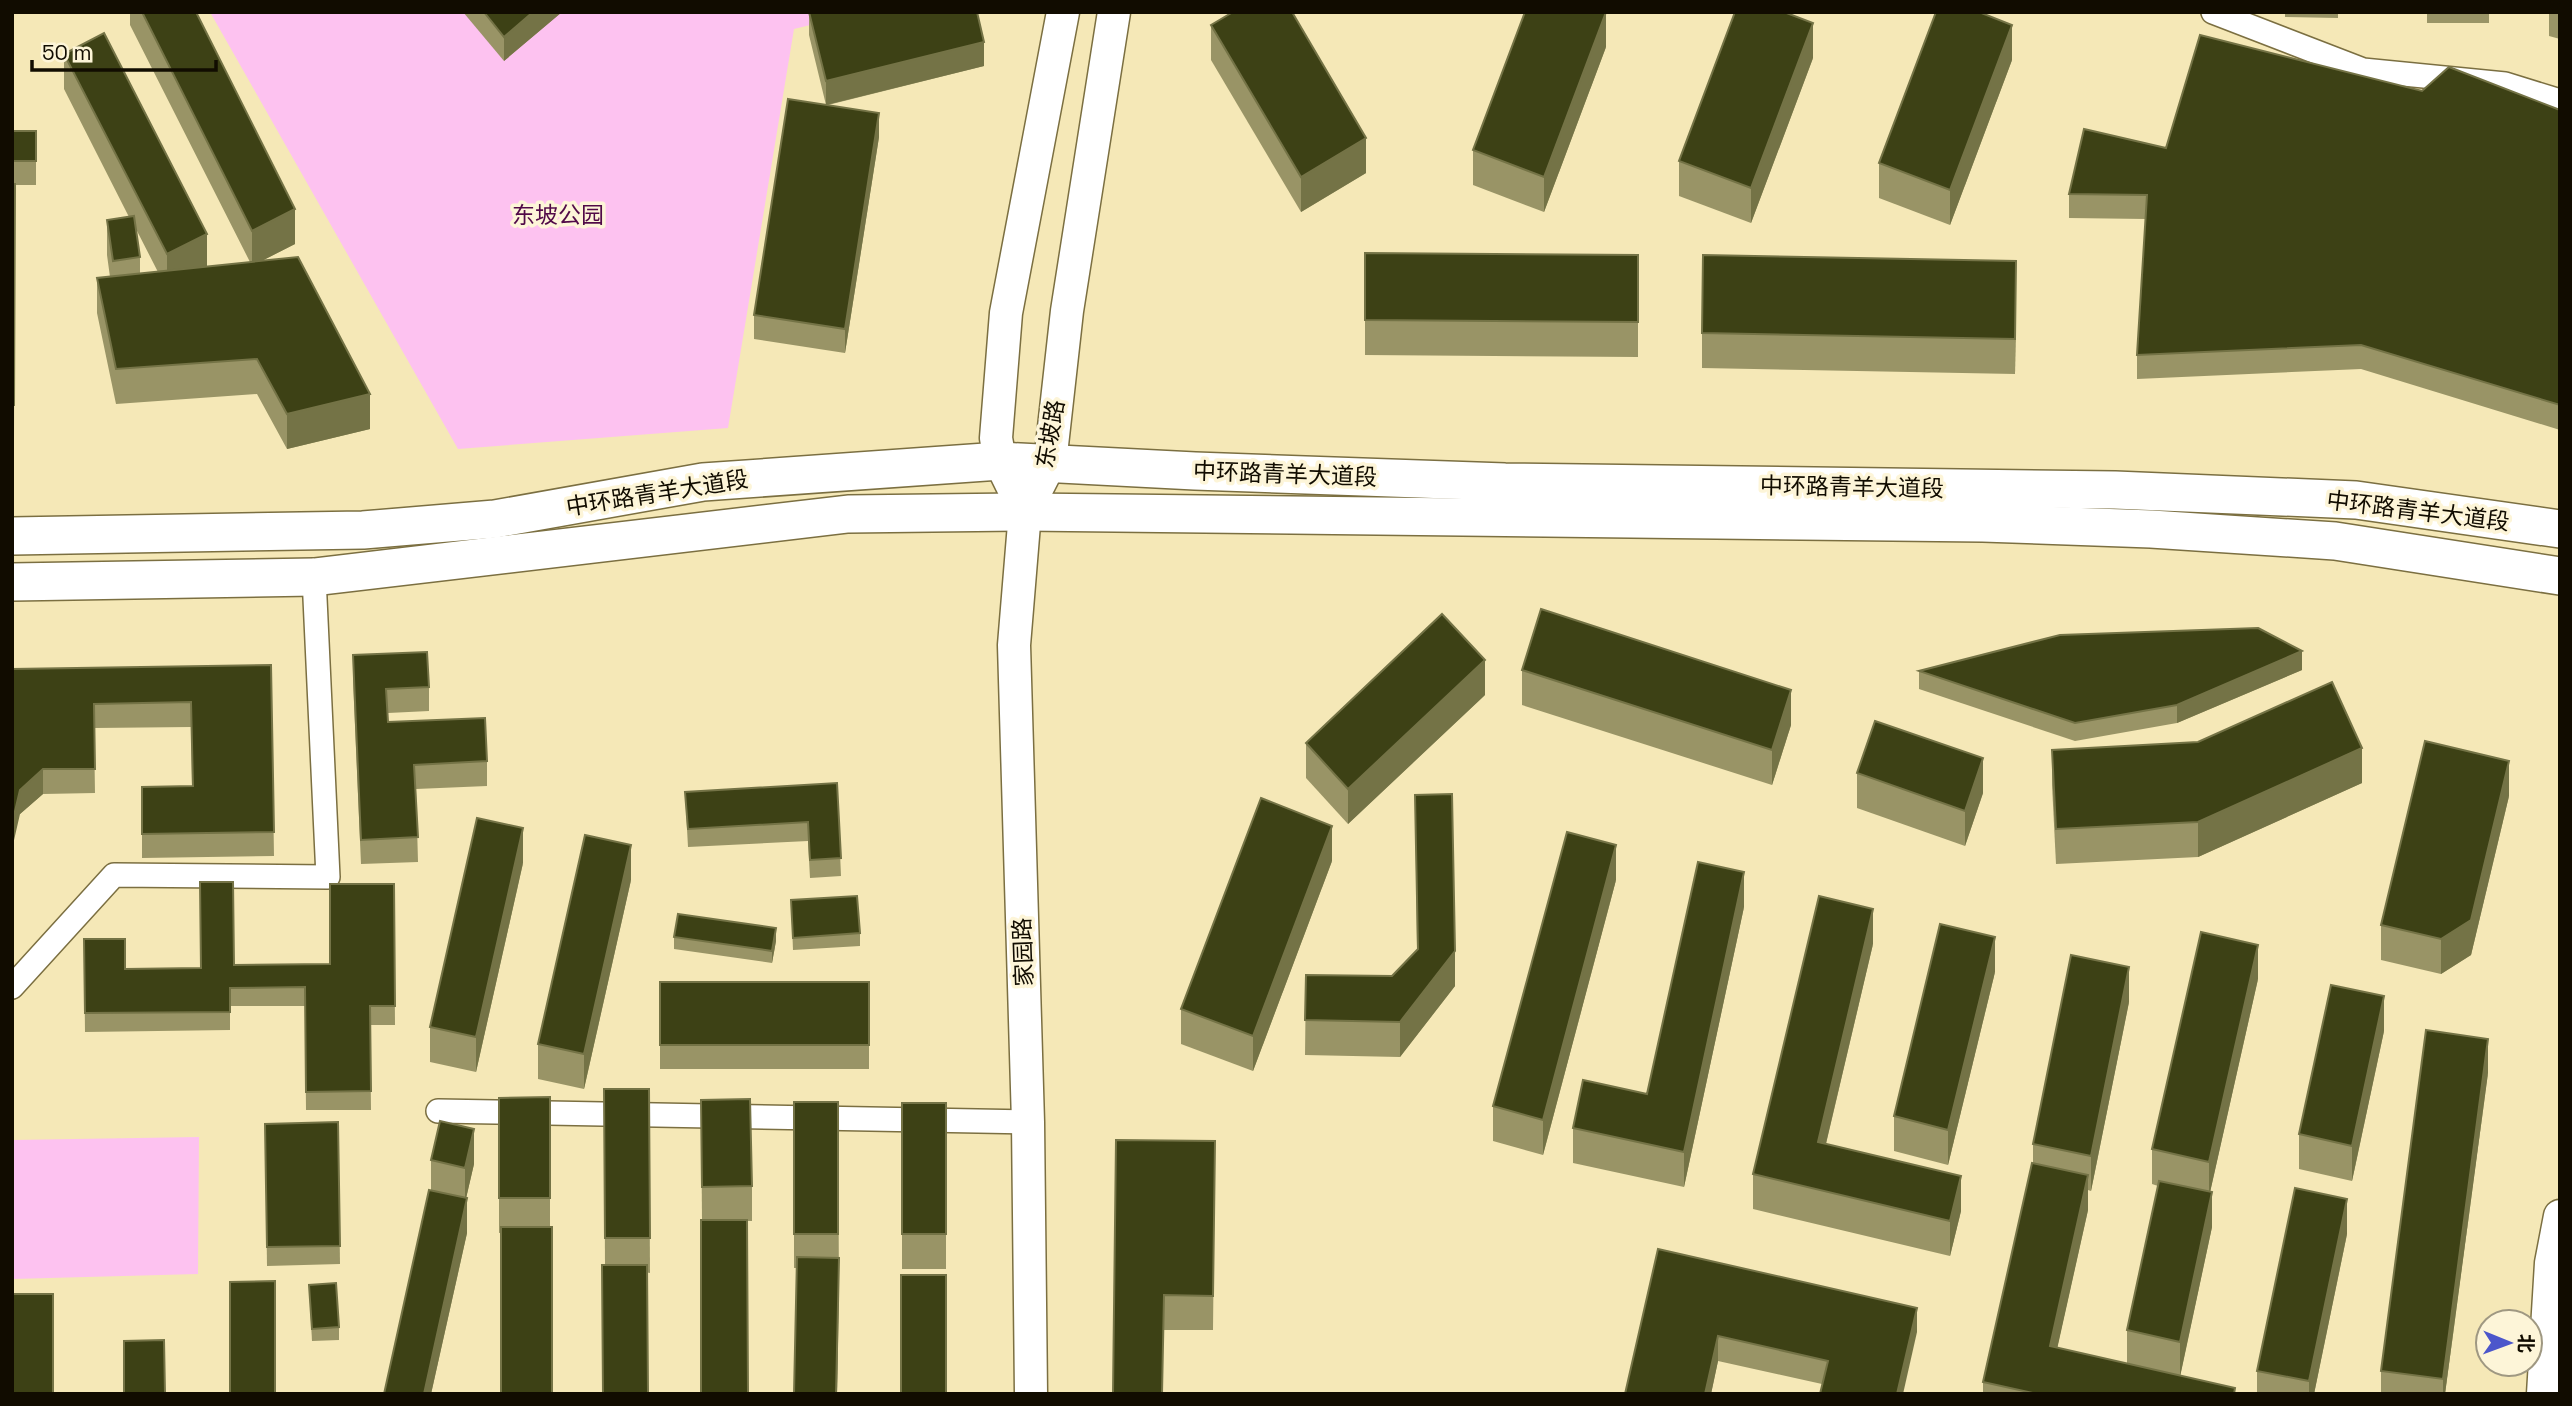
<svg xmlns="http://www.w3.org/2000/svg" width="2572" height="1406" viewBox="0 0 2572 1406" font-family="'Space Grotesk','Noto Sans SC',sans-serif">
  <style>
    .green { fill: #fdc2f0 }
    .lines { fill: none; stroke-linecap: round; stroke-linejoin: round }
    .street-casing { stroke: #7b6f41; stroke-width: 26 }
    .secondary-casing { stroke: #7b6f41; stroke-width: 35 }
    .primary-casing { stroke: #7b6f41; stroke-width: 40 }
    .street { stroke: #fff; stroke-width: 23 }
    .secondary { stroke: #fff; stroke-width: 32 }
    .primary { stroke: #fff; stroke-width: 37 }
    .wall { fill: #999466; fill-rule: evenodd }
    .shaded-wall { fill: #747346 }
    .building { fill: #3d4115; stroke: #747346; stroke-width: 2 }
    .labels { text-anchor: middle; stroke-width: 7; stroke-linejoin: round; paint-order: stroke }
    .park-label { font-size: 23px; fill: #510a48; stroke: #fdf5d8 }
    .street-label { font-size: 23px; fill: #110c00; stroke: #fdf5d8 }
  </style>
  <rect width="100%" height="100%" fill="#f5e8b7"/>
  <g class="green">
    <polygon points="210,12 863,12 794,29 728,428 458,449"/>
    <polygon points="199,1137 198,1274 12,1279 12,1140"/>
  </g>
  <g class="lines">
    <defs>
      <g id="street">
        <polyline points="2213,12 2363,70 2505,84 2560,101"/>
        <polyline points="12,987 114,875 328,877 314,577"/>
        <polyline points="438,1111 1028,1122"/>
      </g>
      <g id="secondary">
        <polyline points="1025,512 1000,461 996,438 1006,313 1063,12"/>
        <polyline points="1031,1394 1028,1122 1014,645 1025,512 1050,463 1067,311 1114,12"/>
        <polyline points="2543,1394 2551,1263 2560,1216"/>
      </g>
      <g id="primary">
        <polyline points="12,536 363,530 495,519 703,482 1000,461 1195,471 1505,482 2115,490 2356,500 2560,529"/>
        <polyline points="12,582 314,577 848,514 1025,512 1983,523 2151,529 2335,541 2560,576"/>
      </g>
    </defs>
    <use href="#street" class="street-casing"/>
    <use href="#secondary" class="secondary-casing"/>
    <use href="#primary" class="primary-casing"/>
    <use href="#street" class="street"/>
    <use href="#secondary" class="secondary"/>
    <use href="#primary" class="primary"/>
  </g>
  <g class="wall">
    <path d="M130 12H196L295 244 261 261 370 429 287 449 257 394 116 404 97 313V278L110 277 107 255V220L129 217 64 89V54L207 267 250 262 130 25ZM136 229 158 272 140 274V257Z"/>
    <polygon points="463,12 562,12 504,61"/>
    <polygon points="809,12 984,66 828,105 879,137 845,353 754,339 754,315 826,105 809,35"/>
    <polygon points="2285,12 2338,12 2338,18 2285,17"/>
    <rect x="2427" y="12" width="62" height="11"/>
    <polygon points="2549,12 2560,12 2560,39 2549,36"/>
    <polygon points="1211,25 1366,173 1301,212 1211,60"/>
    <polygon points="1606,47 1544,212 1473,185 1473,150"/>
    <polygon points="1813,58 1751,223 1679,196 1679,161"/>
    <polygon points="2012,60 1950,225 1879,198 1879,163"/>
    <polygon points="2422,91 2560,110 2560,430 2361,369 2137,379 2137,355 2146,219 2069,218 2069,194 2166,148"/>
    <polygon points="12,131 36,131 36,185 15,185 14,440 12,440"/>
    <polygon points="1365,253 1638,255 1638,357 1365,355"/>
    <polygon points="2016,296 2015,374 1702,368 1702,333"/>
    <polygon points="353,655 429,687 429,711 388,713 388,722 487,761 487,786 416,789 418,862 361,864 353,680"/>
    <polygon points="271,665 274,856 142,858 142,787 192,786 191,727 94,728 95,793 43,794 20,814 12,669"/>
    <polygon points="1522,670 1791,725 1772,785 1522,705"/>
    <polygon points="2302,670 2177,723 2075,741 1919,689 1919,671"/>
    <polygon points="1485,695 1348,824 1306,778 1306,743"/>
    <polygon points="2198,742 2362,783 2198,857 2056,864 2052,785 2052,750"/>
    <polygon points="1857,773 1983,793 1965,846 1857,808"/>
    <polygon points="837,783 841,876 810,878 808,841 688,847 685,792"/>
    <polygon points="1415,795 1455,986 1400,1057 1305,1055 1306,975 1392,976 1417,950"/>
    <polygon points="2509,796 2471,955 2441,974 2381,960 2381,925"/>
    <polygon points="1332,861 1253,1071 1181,1044 1181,1009"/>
    <polygon points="523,863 476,1072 430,1062 430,1027"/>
    <polygon points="631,880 584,1089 538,1079 538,1044"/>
    <polygon points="1616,880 1543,1155 1493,1141 1493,1106"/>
    <polygon points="394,884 395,1025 370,1025 371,1110 306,1110 305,1006 230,1006 230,1030 85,1032 84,939 125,969 201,968 234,965 330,964"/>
    <polygon points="791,900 860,933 860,946 793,950"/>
    <polygon points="1744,907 1684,1187 1573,1163 1573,1128 1647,1094"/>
    <polygon points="674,937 776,941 772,963 674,949"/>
    <polygon points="1873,944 1826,1144 1961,1211 1950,1256 1753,1209 1753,1174"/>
    <polygon points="1995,972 1948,1165 1894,1151 1894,1116"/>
    <polygon points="2258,979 2210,1192 2212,1227 2180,1376 2235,1394 1983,1394 1983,1382 2033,1163 2033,1144 2129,1002 2091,1191 2088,1190 2088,1210 2057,1348 2127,1364 2127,1330 2158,1186 2152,1184 2152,1149"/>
    <rect x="660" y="982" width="209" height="87"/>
    <polygon points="2384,1031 2352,1181 2299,1169 2299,1134"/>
    <polygon points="2488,1073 2445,1394 2381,1394 2381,1371"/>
    <polygon points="604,1089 649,1089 650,1273 605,1265"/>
    <polygon points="550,1097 550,1227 499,1233 499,1098"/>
    <polygon points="701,1100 752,1186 752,1221 702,1220"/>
    <polygon points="794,1102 838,1102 839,1293 837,1394 794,1394 797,1268 794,1268"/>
    <rect x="902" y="1103" width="44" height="166"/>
    <polygon points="338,1122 340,1264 267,1266 265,1124"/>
    <polygon points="1215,1141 1213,1330 1164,1330 1113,1394"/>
    <polygon points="431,1160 474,1164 466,1198 467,1233 431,1394 384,1394 431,1190"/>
    <polygon points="2347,1234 2314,1394 2257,1394 2257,1371"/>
    <polygon points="1658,1249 1917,1332 1822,1384 1718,1361 1711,1394 1625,1394"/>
    <polygon points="309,1285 339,1327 339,1340 312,1341"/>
  </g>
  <g class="shaded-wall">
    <polygon points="533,12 562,12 504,61 504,37"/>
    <polygon points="1606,12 1606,47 1544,212 1544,177"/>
    <polygon points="1813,23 1813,58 1751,223 1751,188"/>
    <polygon points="2012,25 2012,60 1950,225 1950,190"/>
    <polygon points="984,42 984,66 826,105 826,81"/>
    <polygon points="879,113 879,137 845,353 845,329"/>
    <polygon points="1366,138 1366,173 1301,212 1301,177"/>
    <polygon points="295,209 295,244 252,266 252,231"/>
    <polygon points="207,234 207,268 167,289 167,254"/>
    <polygon points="2016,261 2016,296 2015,374 2015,339"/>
    <polygon points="370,394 370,429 287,449 287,414"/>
    <polygon points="2302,651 2302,670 2177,723 2177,705"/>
    <polygon points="1485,660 1485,695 1348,824 1348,789"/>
    <polygon points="1791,690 1791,725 1772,785 1772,750"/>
    <polygon points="2362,748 2362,783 2198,857 2198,822"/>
    <polygon points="1983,758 1983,793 1965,846 1965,811"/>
    <polygon points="2509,761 2509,796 2471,955 2441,974 2441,939"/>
    <polygon points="43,769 43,794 20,814 12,849 12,824 20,790"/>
    <polygon points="1332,826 1332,861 1253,1071 1253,1036"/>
    <polygon points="523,828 523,863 476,1072 476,1037"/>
    <polygon points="631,845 631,880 584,1089 584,1054"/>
    <polygon points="1616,845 1616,880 1543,1155 1543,1120"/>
    <polygon points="1744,872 1744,907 1684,1187 1684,1152"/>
    <polygon points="1873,909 1873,944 1818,1177 1818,1142"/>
    <polygon points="776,928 776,941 772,963 772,951"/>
    <polygon points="1995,937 1995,972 1948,1165 1948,1130"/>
    <polygon points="2258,945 2258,979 2209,1197 2209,1162"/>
    <polygon points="1455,951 1455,986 1400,1057 1400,1022"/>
    <polygon points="2129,967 2129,1002 2091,1191 2091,1156"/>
    <polygon points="2384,996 2384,1031 2352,1181 2352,1146"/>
    <polygon points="2488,1039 2488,1073 2445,1394 2443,1394 2443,1379"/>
    <polygon points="474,1129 474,1164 465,1203 465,1168"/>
    <polygon points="2088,1175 2088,1210 2050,1381 2050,1346"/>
    <polygon points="1961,1176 1961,1211 1950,1256 1950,1221"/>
    <polygon points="2212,1192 2212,1227 2180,1377 2180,1342"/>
    <polygon points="467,1198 467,1233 431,1394 424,1394"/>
    <polygon points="2347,1199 2347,1234 2314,1394 2309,1394 2309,1381"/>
    <polygon points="839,1258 837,1394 836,1394"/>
    <polygon points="1917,1308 1917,1332 1903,1394 1897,1394"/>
    <polygon points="1718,1336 1718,1361 1711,1394 1705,1394"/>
  </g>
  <g class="building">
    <polygon points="142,12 196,12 295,209 252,231"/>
    <polygon points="484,12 533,12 504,37"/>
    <polygon points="809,12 977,12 984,42 826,81"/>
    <polygon points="1233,12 1292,12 1366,138 1301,177 1211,25"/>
    <polygon points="1525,12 1606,12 1544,177 1473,150"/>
    <polygon points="1735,12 1784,12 1813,23 1751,188 1679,161"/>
    <polygon points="1936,12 1979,12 2012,25 1950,190 1879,163"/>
    <polygon points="104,33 207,234 167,254 64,54"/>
    <polygon points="2200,35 2422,91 2449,67 2560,110 2560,405 2361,345 2137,355 2147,195 2069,194 2084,129 2166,148"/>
    <polygon points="788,99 879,113 845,329 754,315"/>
    <rect x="12" y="131" width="24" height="30"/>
    <polygon points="12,184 15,184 14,405 12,405"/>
    <polygon points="134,216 140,257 113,261 107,220"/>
    <polygon points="1365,253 1638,255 1638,322 1365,320"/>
    <polygon points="1703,255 2016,261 2015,339 1702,333"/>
    <polygon points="298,257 370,394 287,414 257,359 116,369 97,278"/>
    <polygon points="1541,609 1791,690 1772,750 1522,670"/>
    <polygon points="1442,614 1485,660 1348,789 1306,743"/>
    <polygon points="2258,628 2302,651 2177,705 2075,723 1919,671 2060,635"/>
    <polygon points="427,652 429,687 386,689 388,722 485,718 487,761 414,765 418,837 361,840 353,655"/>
    <polygon points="271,665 274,832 142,834 142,787 193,786 191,702 94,704 95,769 43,769 20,790 12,824 12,669"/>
    <polygon points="2332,682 2362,748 2198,822 2056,829 2052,750 2198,742"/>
    <polygon points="1875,721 1983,758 1965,811 1857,773"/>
    <polygon points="2425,741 2509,761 2471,920 2441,939 2381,925"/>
    <polygon points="837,783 841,858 810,860 808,822 688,829 685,792"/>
    <polygon points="1452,794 1455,951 1400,1022 1305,1020 1306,975 1392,976 1418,949 1415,795"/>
    <polygon points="1261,798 1332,826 1253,1036 1181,1009"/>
    <polygon points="477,818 523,828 476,1037 430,1027"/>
    <polygon points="1567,832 1616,845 1543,1120 1493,1106"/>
    <polygon points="585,835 631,845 584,1054 538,1044"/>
    <polygon points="1698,862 1744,872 1684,1152 1573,1128 1583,1080 1647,1094"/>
    <polygon points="200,882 233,882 234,965 330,964 330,884 394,884 395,1006 370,1006 371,1091 306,1092 305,987 230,988 230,1012 85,1013 84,939 125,939 125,969 201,968"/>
    <polygon points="857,896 860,933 793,938 791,900"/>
    <polygon points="1819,896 1873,909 1818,1142 1961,1176 1950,1221 1753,1174"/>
    <polygon points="678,914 776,928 772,951 674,937"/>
    <polygon points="1940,924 1995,937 1948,1130 1894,1116"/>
    <polygon points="2201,932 2258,945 2209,1162 2152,1149"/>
    <polygon points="2071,955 2129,967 2091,1156 2033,1144"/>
    <rect x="660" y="982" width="209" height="63"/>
    <polygon points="2331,985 2384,996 2352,1146 2299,1134"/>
    <polygon points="2426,1030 2488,1039 2443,1379 2381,1371"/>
    <polygon points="604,1089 649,1089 650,1238 605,1238"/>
    <polygon points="550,1097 550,1198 499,1198 499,1098"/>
    <polygon points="750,1099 752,1186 702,1187 701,1100"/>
    <rect x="794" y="1102" width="44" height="132"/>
    <rect x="902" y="1103" width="44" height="131"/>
    <polygon points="440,1121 474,1129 465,1168 431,1160"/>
    <polygon points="338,1122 340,1246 267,1247 265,1124"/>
    <polygon points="1116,1140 1215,1141 1213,1296 1164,1295 1162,1394 1113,1394"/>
    <polygon points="2032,1163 2088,1175 2050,1346 2235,1388 2234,1394 2037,1394 1983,1382"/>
    <polygon points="2159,1181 2212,1192 2180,1342 2127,1330"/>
    <polygon points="2295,1188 2347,1199 2309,1381 2257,1371"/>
    <polygon points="429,1190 467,1198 424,1394 384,1394"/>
    <polygon points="701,1220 747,1220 748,1394 701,1394"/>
    <rect x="501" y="1227" width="51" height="167"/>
    <polygon points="1658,1249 1917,1308 1897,1394 1820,1394 1828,1361 1718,1336 1705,1394 1625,1394"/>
    <polygon points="797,1257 839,1258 836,1394 794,1394"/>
    <polygon points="602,1265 647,1265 648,1394 603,1394"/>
    <rect x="901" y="1275" width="45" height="119"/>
    <polygon points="275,1281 275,1394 230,1394 230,1282"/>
    <polygon points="336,1283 339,1327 312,1329 309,1285"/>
    <rect x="12" y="1294" width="41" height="100"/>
    <polygon points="164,1340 165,1394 124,1394 124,1341"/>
  </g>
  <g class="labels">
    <g class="park-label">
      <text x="558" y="223">东坡公园</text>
    </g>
    <g class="street-label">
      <text transform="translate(1050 434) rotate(-80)" y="8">东坡路</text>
      <text transform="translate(1285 474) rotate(2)" y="8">中环路青羊大道段</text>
      <text transform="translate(1852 487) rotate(1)" y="8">中环路青羊大道段</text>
      <text transform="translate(657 493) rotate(-9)" y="8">中环路青羊大道段</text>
      <text transform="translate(2418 511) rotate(7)" y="8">中环路青羊大道段</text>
      <text transform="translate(1023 952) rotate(-92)" y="8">家园路</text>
    </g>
  </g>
  <rect width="2572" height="1406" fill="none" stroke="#110c00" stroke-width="28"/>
  <g transform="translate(2509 1343) rotate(91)"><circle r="33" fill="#fdf5d8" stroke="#9f9882" stroke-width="2"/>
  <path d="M0-5L12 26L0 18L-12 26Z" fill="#4c56cb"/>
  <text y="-10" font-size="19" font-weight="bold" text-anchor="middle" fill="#110c00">北</text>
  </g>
  <path d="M32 60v10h184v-10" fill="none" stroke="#110c00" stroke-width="3.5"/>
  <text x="42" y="60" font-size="21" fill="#110c00" stroke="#fdf5d8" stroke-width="5" paint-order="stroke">50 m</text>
</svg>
